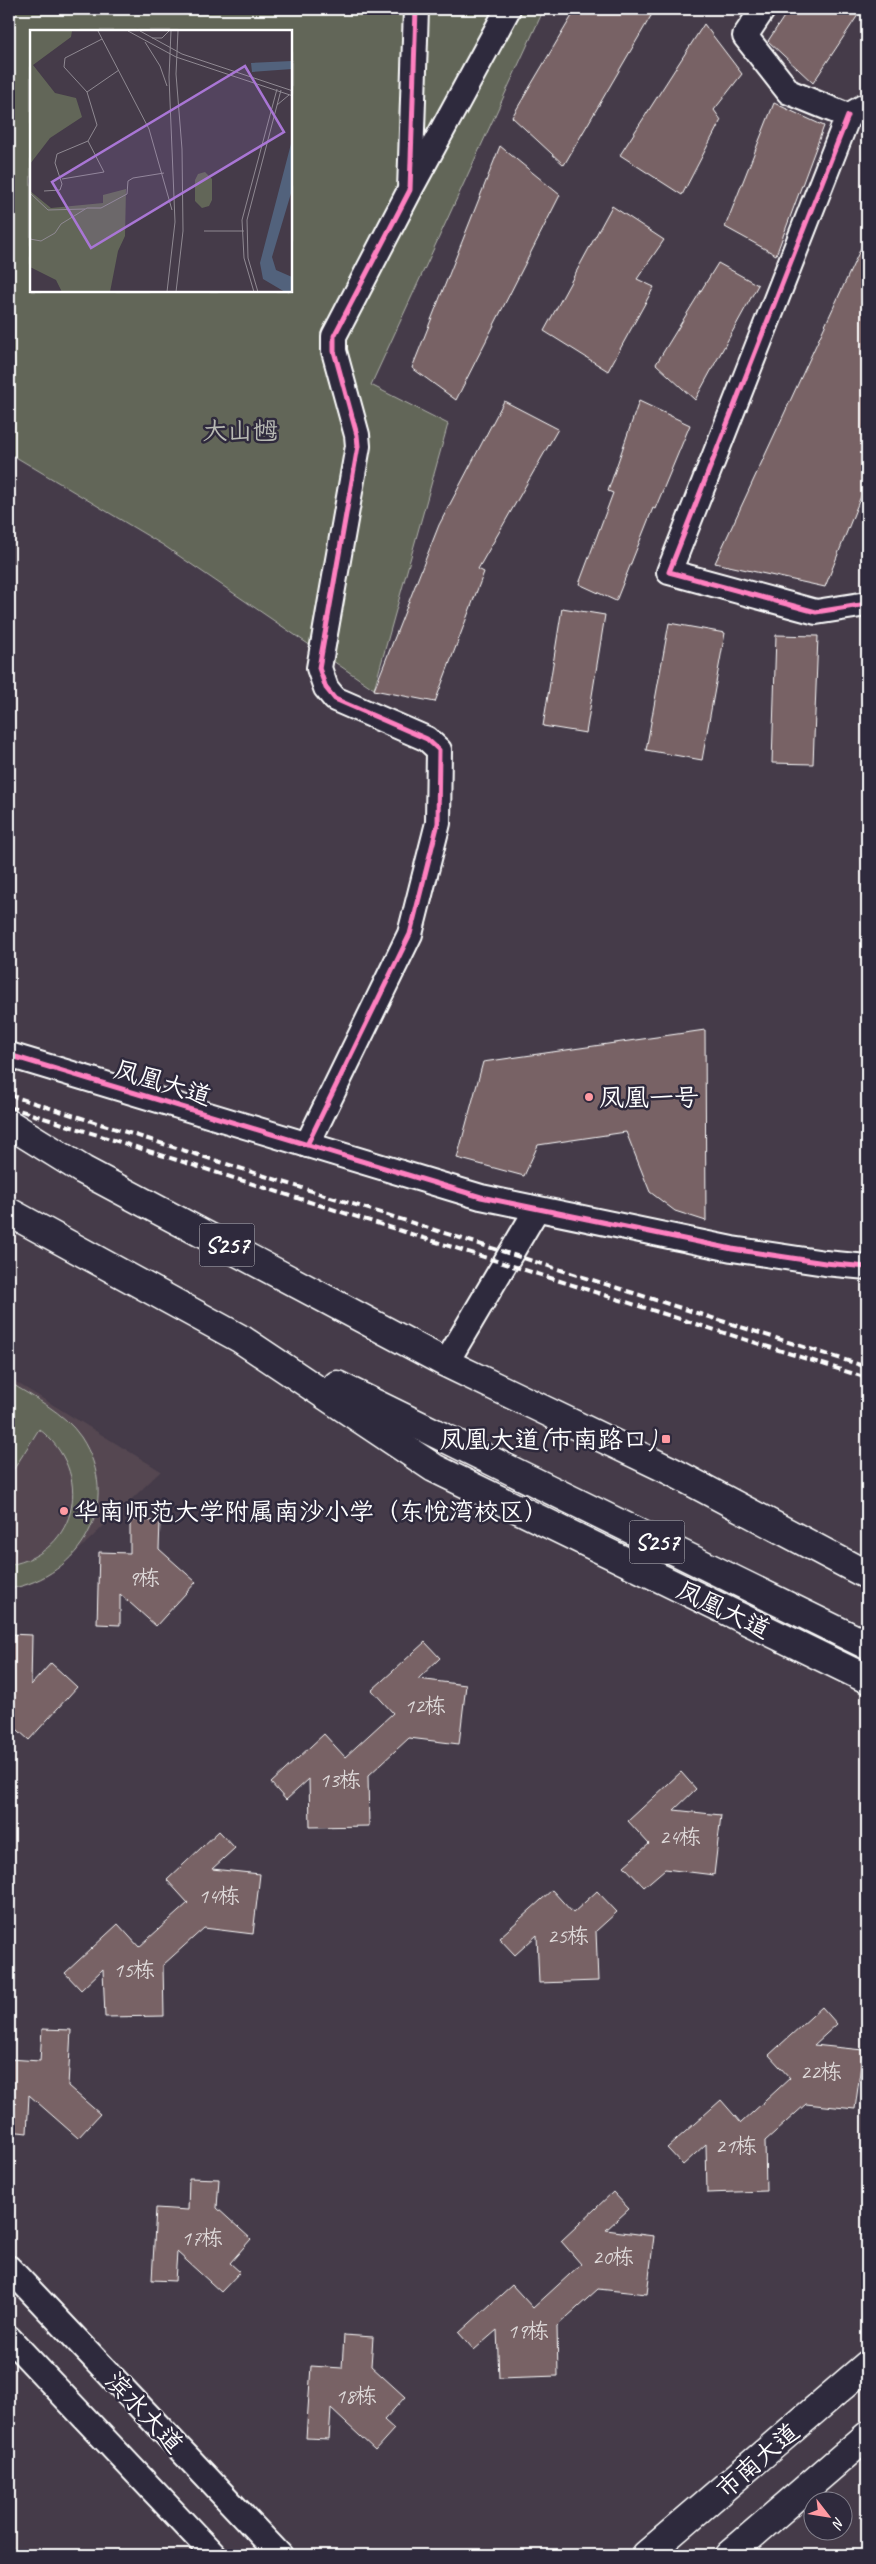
<svg xmlns="http://www.w3.org/2000/svg" width="876" height="2564" viewBox="0 0 876 2564" font-family="Caveat,'LXGW WenKai TC',sans-serif">
  <style>
    .built { fill: #544751 }
    .green { fill: #626658; stroke: #b0b2ac; fill-rule: evenodd }
    .building { fill: #786265; stroke: #fff }
    .lines { fill: none; stroke-linecap: round; stroke-linejoin: round }
    .street-casing { stroke: #fff; stroke-width: 28 }
    .secondary-casing { stroke: #fff; stroke-width: 31 }
    .primary-casing { stroke: #fff; stroke-width: 31 }
    .street { stroke: #2f2a3d; stroke-width: 24 }
    .secondary { stroke: #2f2a3d; stroke-width: 28 }
    .primary { stroke: #2f2a3d; stroke-width: 28 }
    .rail { stroke: #fff; stroke-width: 4; stroke-dasharray: 8 4; stroke-linecap: butt }
    .cycleway-casing { stroke: #2f2a3d; stroke-width: 8 }
    .cycleway { stroke: #ff80c0; stroke-width: 5 }
    .poi-dot { fill: #ff9aa2; stroke: #2f2a3d; stroke-width: 2 }
    .labels { text-anchor: middle; stroke-width: 5; stroke-linejoin: round; paint-order: stroke }
    .number-label { font-size: 22px; fill: #ddd8d8 }
    .shield { fill: #2f2a3d; stroke: #c1bfc5; stroke-width: 1 }
    .shield-label { font-size: 24px; font-weight: bold; fill: #fff }
    .park-label { font-size: 25px; fill: #b8bab4; stroke: #2f2a3d }
    .street-label { font-size: 25px; fill: #fff; stroke: #2f2a3d }
    .poi-label { font-size: 25px; fill: #fff; stroke: #2f2a3d; text-anchor: start }
    .inset-road { fill: none; stroke: #8f8992; stroke-width: 1 }
    .view { fill: #a976d5; fill-opacity: 0.15; stroke: #a976d5; stroke-width: 2.5 }
    .inset-edge { fill: none; stroke: #fff; stroke-width: 2.5 }
  </style>
  <rect width="100%" height="100%" fill="#453b49"/>
  <filter id="ink" filterUnits="userSpaceOnUse"><feTurbulence type="fractalNoise" baseFrequency=".02" numOctaves="2"/><feDisplacementMap in="SourceGraphic" scale="10" xChannelSelector="R" yChannelSelector="G"/><feConvolveMatrix kernelMatrix="1 2 1 2 8 2 1 2 1" color-interpolation-filters="sRGB"/></filter>
  <g filter="url(#ink)">
    <polygon class="built" points="9,1378 161,1471 62,1566 45,1578 26,1586 9,1589"/>
    <g class="green">
      <path d="M9 9H544L371 385 448 424 374 689 163 545 9 453ZM31 31H291V291H31Z"/>
      <path d="M9 1382C34 1398 64 1412 81 1437 124 1503 81 1576 9 1589V1565C80 1552 94 1471 39 1429L9 1477Z"/>
    </g>
    <g class="building">
      <polygon points="576,9 655,9 564,165 512,117"/>
      <polygon points="789,9 862,9 813,83 768,41"/>
      <polygon points="704,24 742,74 714,110 721,120 682,195 620,155"/>
      <polygon points="774,103 824,126 776,255 725,227"/>
      <polygon points="500,146 560,195 456,400 412,368"/>
      <polygon points="612,206 664,240 637,279 654,287 608,371 544,331"/>
      <polygon points="867,235 867,481 825,587 715,563"/>
      <polygon points="718,263 758,285 695,400 656,364"/>
      <polygon points="504,401 558,429 478,569 484,572 435,702 374,690 439,525"/>
      <polygon points="639,401 690,425 655,509 653,508 616,601 579,584 613,493 608,491"/>
      <polygon points="562,608 605,615 586,733 543,726"/>
      <polygon points="669,623 725,633 702,760 646,750"/>
      <polygon points="776,635 818,636 813,764 772,763"/>
      <polygon points="705,1030 706,1221 675,1211 650,1192 626,1132 538,1145 524,1176 457,1158 483,1062"/>
      <polygon points="130,1520 160,1521 159,1549 196,1582 156,1626 120,1594 120,1625 97,1624 99,1552 130,1553"/>
      <polygon points="9,1634 32,1635 31,1685 51,1663 77,1687 29,1740 9,1722"/>
      <polygon points="425,1642 440,1658 418,1679 466,1685 459,1744 409,1738 368,1776 369,1826 310,1827 309,1779 286,1800 271,1783 324,1734 345,1757 393,1713 372,1690"/>
      <polygon points="681,1772 696,1789 674,1810 721,1815 714,1875 665,1869 644,1887 624,1866 649,1844 628,1821"/>
      <polygon points="219,1831 235,1848 212,1869 260,1874 253,1934 204,1928 163,1965 164,2016 105,2017 103,1969 81,1990 65,1973 118,1924 139,1947 188,1903 167,1880"/>
      <polygon points="552,1890 573,1913 597,1891 617,1912 596,1931 598,1981 539,1983 537,1935 515,1955 499,1938"/>
      <polygon points="822,2007 837,2024 814,2045 863,2050 855,2109 806,2104 765,2141 766,2191 707,2193 706,2144 683,2165 667,2148 721,2100 741,2123 790,2078 769,2055"/>
      <polygon points="42,2029 71,2030 68,2086 100,2114 78,2138 29,2095 27,2133 9,2131 9,2059 40,2061"/>
      <polygon points="189,2178 219,2179 217,2208 251,2239 230,2263 240,2272 221,2292 177,2252 175,2281 152,2280 156,2208 188,2210"/>
      <polygon points="613,2192 629,2209 606,2230 654,2236 647,2294 598,2289 557,2326 558,2376 499,2378 497,2330 474,2350 459,2333 512,2285 533,2308 581,2264 561,2241"/>
      <polygon points="344,2335 373,2337 371,2366 405,2397 384,2420 394,2429 375,2450 331,2409 329,2439 306,2438 311,2366 342,2368"/>
    </g>
    <g class="lines">
      <defs>
        <g id="street">
          <polyline points="763,9 745,36 789,92 848,116 867,105"/>
          <polyline points="848,116 669,572 816,612 867,604"/>
          <polyline points="412,186 508,9"/>
          <polyline points="9,1055 481,1197 732,1249 825,1263 867,1267"/>
          <polyline points="307,1145 410,934 438,823 439,750 427,739 335,699 326,688 319,668 358,446 357,435 334,351 334,336 410,190 416,9"/>
          <polyline points="446,1363 537,1209"/>
          <polyline points="9,2268 280,2555"/>
          <polyline points="9,2338 214,2555"/>
        </g>
        <g id="secondary">
          <polyline points="646,2555 867,2365"/>
          <polyline points="729,2555 867,2436"/>
        </g>
        <g id="primary">
          <polyline points="9,1124 83,1170 446,1363 671,1471 867,1575"/>
          <polyline points="9,1212 241,1339 434,1468 867,1679"/>
          <polyline points="337,1385 867,1645"/>
        </g>
      </defs>
      <use href="#street" class="street-casing"/>
      <use href="#secondary" class="secondary-casing"/>
      <use href="#primary" class="primary-casing"/>
      <use href="#street" class="street"/>
      <use href="#secondary" class="secondary"/>
      <use href="#primary" class="primary"/>
      <g class="rail">
        <polyline points="9,1095 867,1367"/>
        <polyline points="9,1107 867,1378"/>
      </g>
      <defs>
        <g id="cycleway">
          <polyline points="848,116 669,572 816,612 867,604"/>
          <polyline points="9,1055 481,1197 732,1249 825,1263 867,1267"/>
          <polyline points="307,1145 410,934 438,823 439,750 427,739 335,699 326,688 319,668 358,446 357,435 334,351 334,336 410,190 416,9"/>
        </g>
      </defs>
      <use href="#cycleway" class="cycleway-casing"/>
      <use href="#cycleway" class="cycleway"/>
    </g>
  </g>
  <g class="poi-dot">
    <circle cx="589" cy="1097" r="5"/>
    <rect x="661" y="1434" width="10" height="10" rx="2.5"/>
    <circle cx="64" cy="1511" r="5"/>
  </g>
  <g class="labels">
    <g class="number-label">
      <text x="144" y="1585">9栋</text>
      <text x="425" y="1713">12栋</text>
      <text x="340" y="1787">13栋</text>
      <text x="680" y="1844">24栋</text>
      <text x="219" y="1903">14栋</text>
      <text x="568" y="1943">25栋</text>
      <text x="134" y="1977">15栋</text>
      <text x="821" y="2079">22栋</text>
      <text x="736" y="2153">21栋</text>
      <text x="202" y="2245">17栋</text>
      <text x="613" y="2264">20栋</text>
      <text x="528" y="2338">19栋</text>
      <text x="356" y="2403">18栋</text>
    </g>
    <g class="shield">
      <rect x="199.5" y="1223.5" width="55" height="43" rx="4"/>
      <rect x="629.5" y="1520.5" width="55" height="43" rx="4"/>
    </g>
    <g class="shield-label">
      <text x="227" y="1253">S257</text>
      <text x="657" y="1550">S257</text>
    </g>
    <g class="park-label">
      <text x="240" y="439">大山乸</text>
    </g>
    <g class="street-label">
      <text transform="translate(163 1082) rotate(17)" y="9">凤凰大道</text>
      <text transform="translate(724 1609) rotate(26)" y="9">凤凰大道</text>
      <text transform="translate(145 2412) rotate(47)" y="9">滨水大道</text>
      <text transform="translate(757 2460) rotate(-41)" y="9">市南大道</text>
    </g>
    <g class="poi-label">
      <text x="599" y="1106">凤凰一号</text>
      <text x="656" y="1448" text-anchor="end">凤凰大道(市南路口)</text>
      <text x="74" y="1520">华南师范大学附属南沙小学（东悦湾校区）</text>
    </g>
  </g>
  <g transform="translate(30 30)">
    <rect width="262" height="262" fill="#453b49"/>
    <path d="M0 1H42L41 7 3 35 25 63 46 68 52 87 20 108 0 134ZM175 142 182 149V170L179 176 172 178 165 171V150L168 144ZM96 159 95 206 88 221 80 262H32L26 250 0 237V161L21 178 73 173V165Z" fill="#626658"/>
    <path d="M262 31V39L222 42 221 33ZM262 110V160L242 227 246 240 262 247V262H255L233 249 230 233Z" fill="#52627c"/>
    <path class="inset-road" d="M68 1 119 99 142 180M98 1 146 27 263 66M110 1 152 24 263 61M122 8H132L139 1M115 12 130 36 137 56M57 62 89 40M247 75 259 65M32 149 74 142 58 111M14 161 30 160 32 154 25 133 27 124 58 111 67 95 57 62 34 37 35 28 72 9M0 163 18 180 55 179M174 201H214M0 209 11 211 25 203 31 194 57 178H71L97 164 98 151 103 148 134 143M137 262 145 192 139 47 141 1M146 262 153 201 152 119 146 44 148 1M224 262 214 228 212 190 247 59M228 262 218 228 217 190 251 60"/>
    <path class="view" d="M215 36 254 102 61 218 22 152Z"/>
    <rect width="262" height="262" class="inset-edge"/>
  </g>
  <rect width="876" height="2564" fill="none" stroke="#2f2a3d" stroke-width="30"/>
  <rect x="15" y="15" width="846" height="2534" fill="none" stroke="#fff" stroke-width="2" filter="url(#ink)"/>
  <g transform="translate(828 2516) rotate(121)"><circle r="24" fill="#2f2a3d" stroke="#827f8b"/>
  <path d="M0-4L9 19L0 12L-9 19Z" fill="#ff9aa2"/>
  <text y="-8" font-size="14" font-weight="bold" text-anchor="middle" fill="#ffffff">N</text>
  </g>
</svg>
